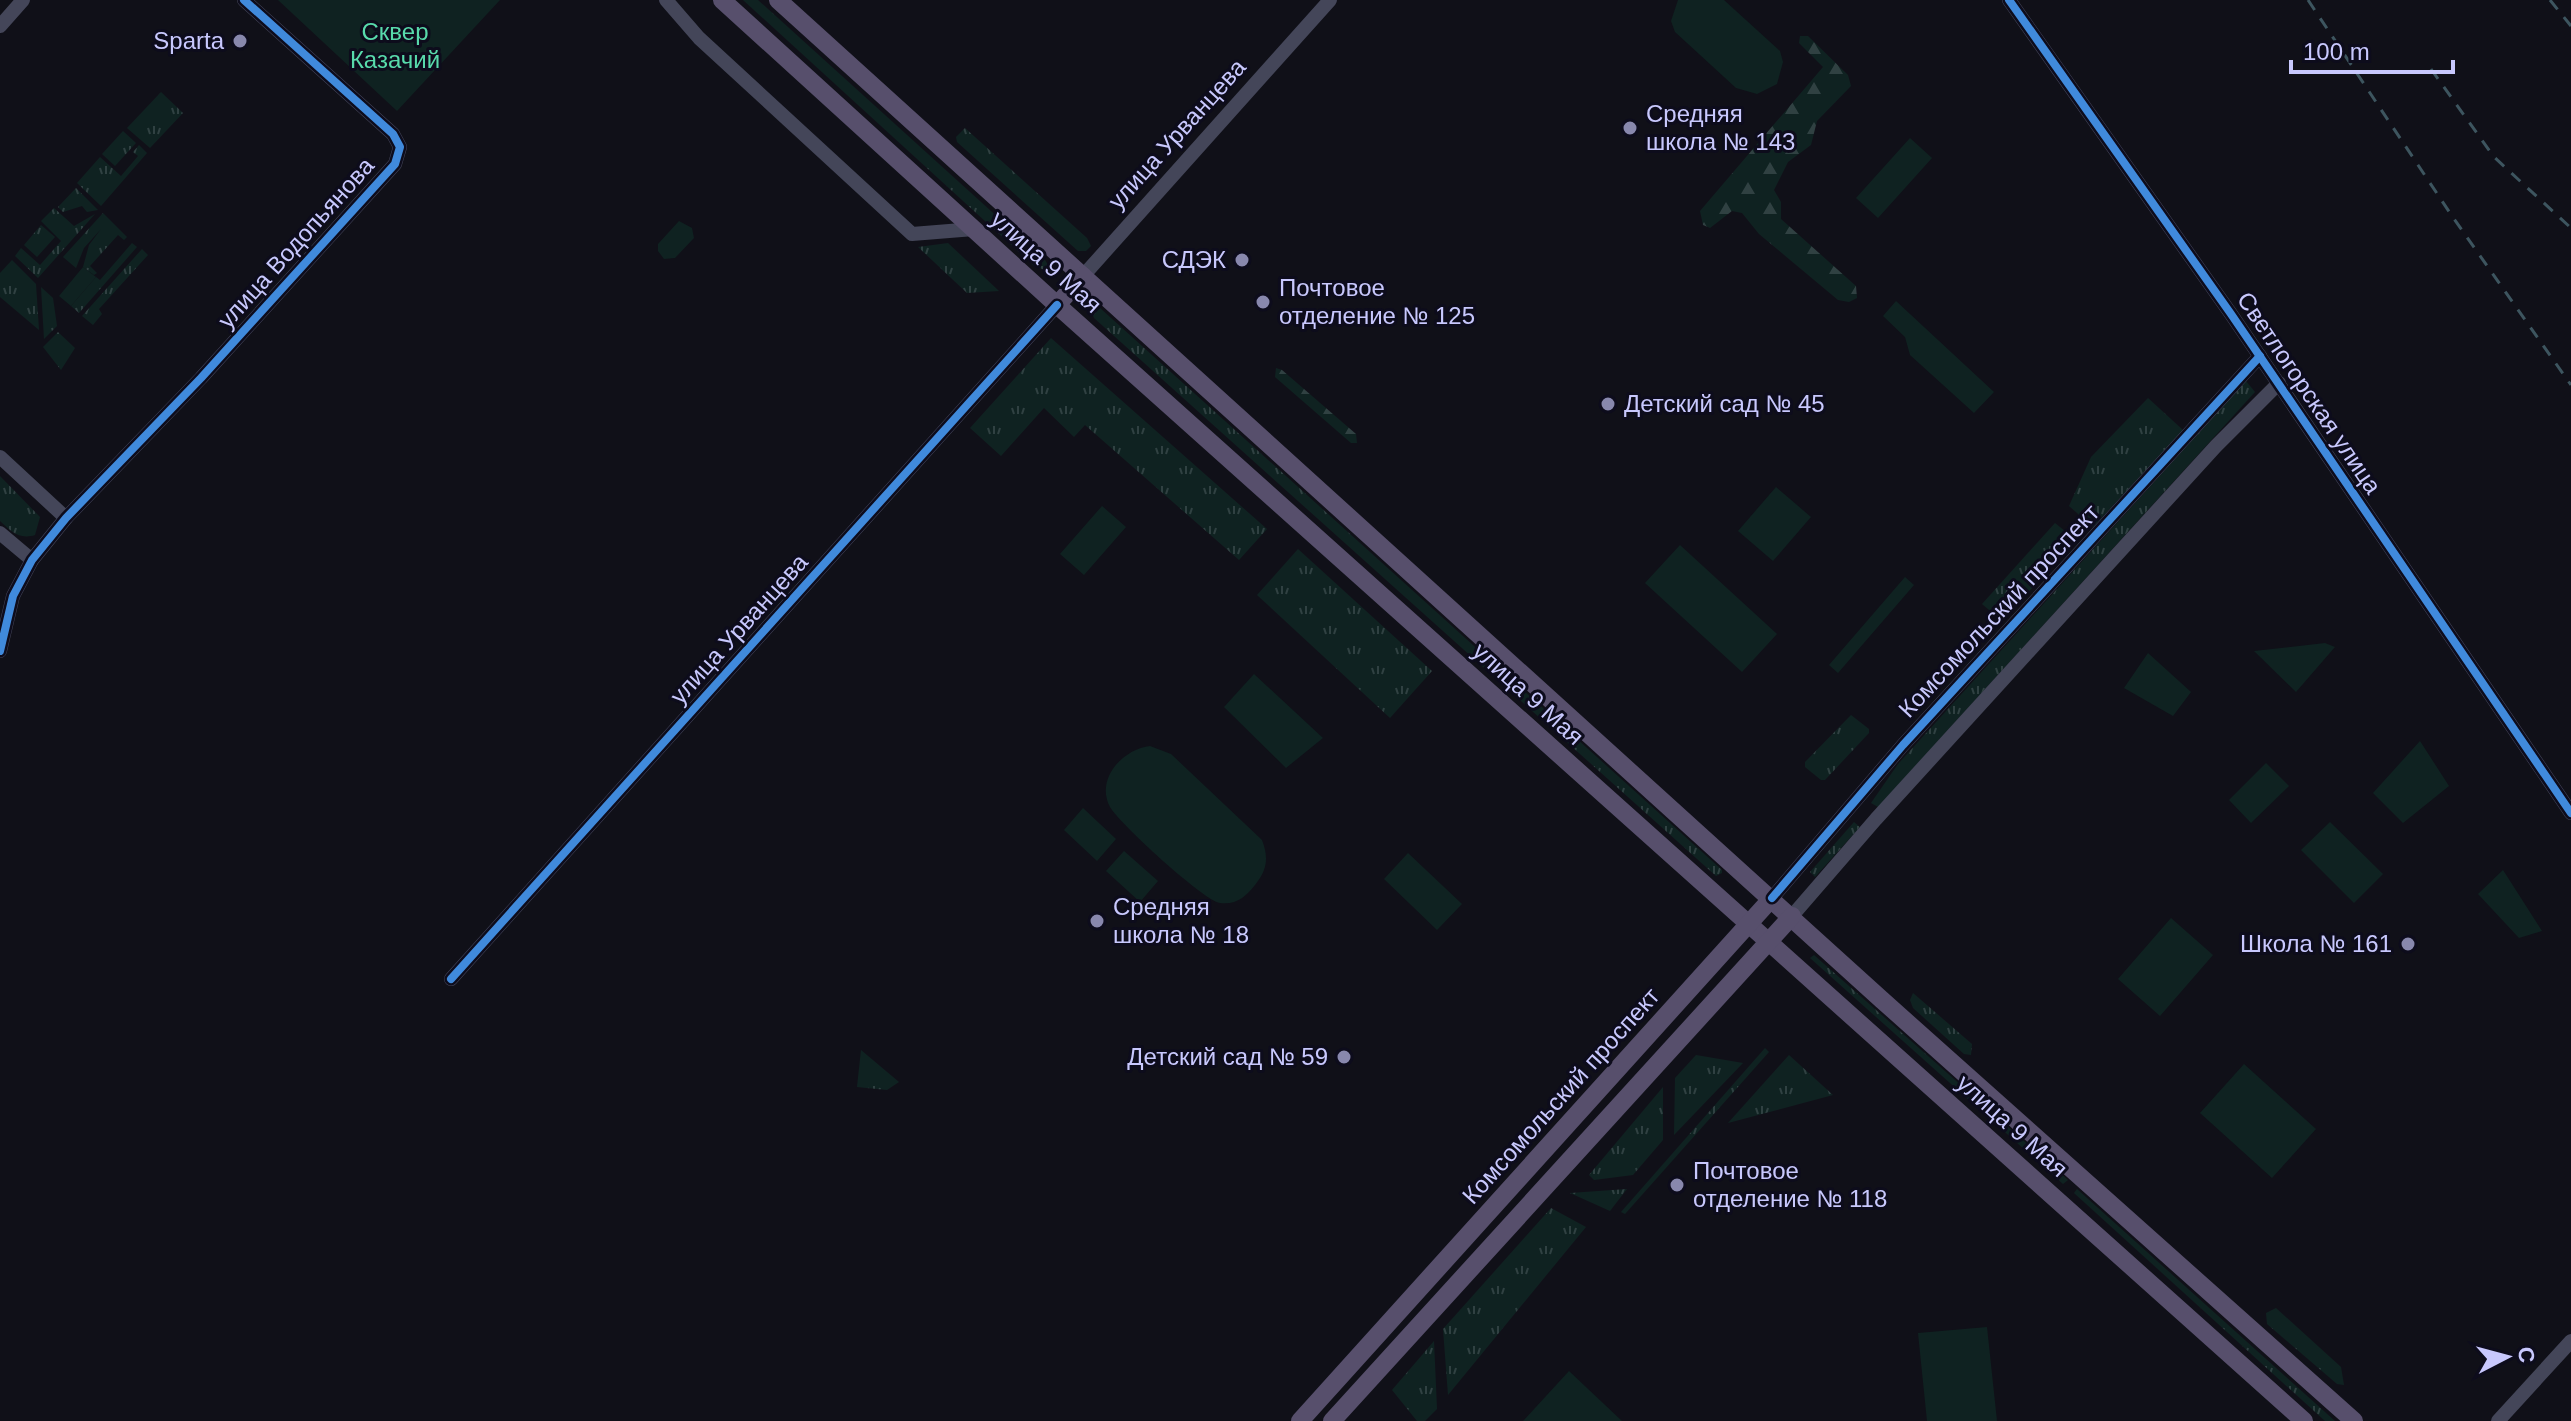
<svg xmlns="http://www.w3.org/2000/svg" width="2571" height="1421" viewBox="0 0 2571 1421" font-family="Helvetica,sans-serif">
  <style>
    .grass { fill: url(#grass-tufts) }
    .forest { fill: url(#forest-firs) }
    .park { fill: #0f2221 }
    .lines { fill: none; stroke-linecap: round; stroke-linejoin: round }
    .minor { stroke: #444659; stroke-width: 14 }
    .major { stroke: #574f6c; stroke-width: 18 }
    .rail { stroke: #3d555f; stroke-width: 3; stroke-dasharray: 12 10; stroke-linecap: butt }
    .cycleway-casing { stroke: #0d0c1c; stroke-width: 13 }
    .cycleway { stroke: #408adc; stroke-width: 8 }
    .poi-dot { fill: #8888ad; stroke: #0d0c1c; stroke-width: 3 }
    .labels { text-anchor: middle; stroke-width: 6; stroke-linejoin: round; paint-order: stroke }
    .park-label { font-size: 24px; fill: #58daab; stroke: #0d0c1c }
    .poi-label { font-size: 24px; fill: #c8c8fd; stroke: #0d0c1c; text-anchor: start }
    .street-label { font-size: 24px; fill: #c8c8fd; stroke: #0d0c1c }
  </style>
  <defs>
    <pattern id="grass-tufts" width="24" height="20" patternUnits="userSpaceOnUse" patternTransform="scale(2)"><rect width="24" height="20" fill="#0f2221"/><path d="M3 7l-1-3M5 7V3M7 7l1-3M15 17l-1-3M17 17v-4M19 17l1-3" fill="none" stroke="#304142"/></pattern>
    <pattern id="forest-firs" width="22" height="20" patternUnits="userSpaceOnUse" patternTransform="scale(2)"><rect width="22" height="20" fill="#0f2221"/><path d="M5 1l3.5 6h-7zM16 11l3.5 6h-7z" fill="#304142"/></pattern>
  </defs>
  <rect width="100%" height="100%" fill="#101018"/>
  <g class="grass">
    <polygon points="743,0 758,0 1045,260 1048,265 1045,270 1034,266"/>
    <polygon points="161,92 183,113 150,148 127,128"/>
    <polygon points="965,128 1087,238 1091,246 1086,251 1078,251 957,142 956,137"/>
    <polygon points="123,131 136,143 115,166 102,154"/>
    <polygon points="139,145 147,153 101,206 77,183 100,157 121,176 138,156 133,152"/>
    <polygon points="76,188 98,210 87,212 82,206 63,212 58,207"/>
    <polygon points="54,208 74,226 95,214 38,278 15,256 21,248 40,265 61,241 41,221"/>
    <polygon points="103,213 127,237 124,240 118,235 90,266 97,273 94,275 83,267 89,245 101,229 84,248 76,268 63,257"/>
    <polygon points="41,225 55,237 37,257 24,245"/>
    <polygon points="132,243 137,247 79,313 71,306 96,277 100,280"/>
    <polygon points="948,243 999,291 967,293 918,247"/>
    <polygon points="142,249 148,255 99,309 102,314 93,325 82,316"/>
    <polygon points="12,260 36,284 39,330 0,297 0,273"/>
    <polygon points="41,287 53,298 57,326 44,339"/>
    <polygon points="1100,308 1722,870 1722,873 1716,876 1094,318 1092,313"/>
    <polygon points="58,332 75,348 61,370 43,347"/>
    <polygon points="1051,338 1267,529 1239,560 1085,425 1074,437 1044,408 1001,456 970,428"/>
    <polygon points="2246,381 2255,392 1878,807 1871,803 1898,764"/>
    <polygon points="2148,398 2183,430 2093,527 2069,506 2091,457"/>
    <path d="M0 476 40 517 35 535C19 540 11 531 0 521Z"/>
    <polygon points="2055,523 2076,540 2002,621 1982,604"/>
    <polygon points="1298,549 1432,671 1390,718 1257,595"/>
    <polygon points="1851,715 1869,729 1869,733 1825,780 1821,780 1805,767 1805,762"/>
    <polygon points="1854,822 1860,827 1815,877 1810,872"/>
    <polygon points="1814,955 2068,1180 2063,1184 1810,958"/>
    <polygon points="1913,993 1972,1044 1971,1055 1964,1054 1913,1008 1910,1000"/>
    <polygon points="1765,1048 1769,1052 1625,1214 1621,1212"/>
    <polygon points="861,1050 899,1082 887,1090 857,1087"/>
    <polygon points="1696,1055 1743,1063 1674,1135 1675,1078"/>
    <polygon points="1789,1055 1833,1095 1728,1123"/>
    <polygon points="1663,1087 1663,1140 1633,1175 1594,1180 1589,1175"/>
    <polygon points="1627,1189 1610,1211 1570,1193"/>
    <polygon points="2077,1189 2335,1421 2325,1421 2074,1193"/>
    <polygon points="1551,1208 1586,1227 1448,1395 1443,1329"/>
    <polygon points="2276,1308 2341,1367 2344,1385 2337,1384 2267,1324 2266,1313"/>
    <polygon points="1434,1341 1437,1409 1425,1421 1417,1421 1392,1390"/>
  </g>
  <g class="forest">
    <polygon points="1800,36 1808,36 1848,75 1851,86 1817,121 1811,145 1788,162 1774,190 1781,202 1781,219 1856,286 1857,298 1849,302 1838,300 1759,234 1742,213 1732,211 1710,228 1703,225 1700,211 1823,67 1799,43"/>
    <polygon points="1276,368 1282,370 1356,434 1357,443 1351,443 1275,377"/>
  </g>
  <g class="park">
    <polygon points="278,0 500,0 397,111"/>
    <polygon points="1678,0 1724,0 1780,51 1783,62 1777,84 1757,94 1736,88 1675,32 1671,21"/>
    <polygon points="1910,138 1932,158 1878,218 1856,198"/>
    <polygon points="679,221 692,228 694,238 675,258 664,259 658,251 658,244"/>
    <polygon points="83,267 96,277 71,306 59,296"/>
    <polygon points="1896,301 1994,392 1974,413 1910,355 1905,337 1883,316"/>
    <polygon points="1776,487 1811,517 1773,561 1738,531"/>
    <polygon points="1102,506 1126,527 1084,575 1060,554"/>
    <polygon points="1680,545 1777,634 1742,672 1645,583"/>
    <polygon points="1905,577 1914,585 1838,673 1829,665"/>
    <polygon points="2325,643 2335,647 2296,692 2254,651"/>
    <polygon points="2148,653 2191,692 2173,716 2124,688"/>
    <polygon points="1254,674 1323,738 1286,768 1224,707"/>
    <polygon points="2420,741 2449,786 2403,823 2373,793"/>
    <path d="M1150 746 1171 754 1262 840C1269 858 1267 870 1255 885 1245 897 1237 905 1220 903 1204 901 1118 822 1110 807 1095 779 1123 749 1150 746Z"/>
    <polygon points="2266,763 2289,786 2251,823 2229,800"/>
    <polygon points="1083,808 1116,839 1097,861 1064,830"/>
    <polygon points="2330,822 2383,874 2354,903 2301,850"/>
    <polygon points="1124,851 1158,881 1140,902 1106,871"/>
    <polygon points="1408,853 1462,904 1437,930 1384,879"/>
    <polygon points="2503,870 2542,931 2519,938 2478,894"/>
    <polygon points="2171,918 2213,955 2160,1016 2118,979"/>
    <polygon points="2244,1064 2316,1129 2272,1178 2200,1113"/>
    <polygon points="1987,1327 1997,1421 1927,1421 1918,1333"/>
    <polygon points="1569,1371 1622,1421 1523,1421"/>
  </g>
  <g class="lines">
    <g class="minor">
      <polyline points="666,0 699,38 912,234 974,229"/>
      <polyline points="2009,0 2231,314 2571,813"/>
      <polyline points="0,26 23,0"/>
      <polyline points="1083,276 1330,0"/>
      <polyline points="0,457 66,518"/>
      <polyline points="0,533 32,560"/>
      <polyline points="0,651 13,596 32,560 66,518 201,378 395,164 400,147 393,134 244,0"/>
      <polyline points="1772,898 1903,745 2260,356"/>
      <polyline points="1792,916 1876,819 2216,446 2279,383"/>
      <polyline points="451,979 1057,305"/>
      <polyline points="2498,1421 2571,1341"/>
    </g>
    <g class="major">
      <polyline points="722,0 1057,305 2304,1421"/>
      <polyline points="778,0 1882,1000 2354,1421"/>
      <polyline points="1057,305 1083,276"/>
      <polyline points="1300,1421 1772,898"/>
      <polyline points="1332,1421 1792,916"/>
    </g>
    <g class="rail">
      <polyline points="2308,0 2452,216 2571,385"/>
      <polyline points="2550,0 2571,26"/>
      <polyline points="2431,69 2494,157 2571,228"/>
    </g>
    <defs>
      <g id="cycleway">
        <polyline points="2009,0 2231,314 2571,813"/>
        <polyline points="0,651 13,596 32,560 66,518 201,378 395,164 400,147 393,134 244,0"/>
        <polyline points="1772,898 1903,745 2260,356"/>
        <polyline points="451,979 1057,305"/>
      </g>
    </defs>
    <use href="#cycleway" class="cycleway-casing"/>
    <use href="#cycleway" class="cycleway"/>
  </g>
  <g class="poi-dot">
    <circle cx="240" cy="41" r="8"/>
    <circle cx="1630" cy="128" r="8"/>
    <circle cx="1242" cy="260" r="8"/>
    <circle cx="1263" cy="302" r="8"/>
    <circle cx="1608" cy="404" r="8"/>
    <circle cx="1097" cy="921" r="8"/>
    <circle cx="2408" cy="944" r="8"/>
    <circle cx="1344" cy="1057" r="8"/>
    <circle cx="1677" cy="1185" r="8"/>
  </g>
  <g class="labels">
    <g class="park-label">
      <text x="395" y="40">Сквер<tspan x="395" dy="28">Казачий</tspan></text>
    </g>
    <g class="poi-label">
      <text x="224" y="49" text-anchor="end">Sparta</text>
      <text x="1646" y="122">Средняя<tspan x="1646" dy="28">школа № 143</tspan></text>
      <text x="1226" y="268" text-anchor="end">СДЭК</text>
      <text x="1279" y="296">Почтовое<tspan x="1279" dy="28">отделение № 125</tspan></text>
      <text x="1624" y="412">Детский сад № 45</text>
      <text x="1113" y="915">Средняя<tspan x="1113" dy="28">школа № 18</tspan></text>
      <text x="2392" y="952" text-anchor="end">Школа № 161</text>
      <text x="1328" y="1065" text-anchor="end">Детский сад № 59</text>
      <text x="1693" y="1179">Почтовое<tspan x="1693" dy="28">отделение № 118</tspan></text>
    </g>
    <g class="street-label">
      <text transform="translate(1177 134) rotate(-48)" y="8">улица Урванцева</text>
      <text transform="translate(296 243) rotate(-48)" y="8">улица Водопьянова</text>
      <text transform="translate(1046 262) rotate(42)" y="8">улица 9 Мая</text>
      <text transform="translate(2309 393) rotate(56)" y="8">Светлогорская улица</text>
      <text transform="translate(1999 611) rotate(-47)" y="8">Комсомольский проспект</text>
      <text transform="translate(739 629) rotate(-48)" y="8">улица Урванцева</text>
      <text transform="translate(1528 694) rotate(42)" y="8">улица 9 Мая</text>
      <text transform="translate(1561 1096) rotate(-48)" y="8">Комсомольский проспект</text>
      <text transform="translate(2012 1126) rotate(42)" y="8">улица 9 Мая</text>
    </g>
  </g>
  <g transform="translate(2507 1357) rotate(84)" stroke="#0d0c1c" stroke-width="6" paint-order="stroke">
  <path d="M0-6L14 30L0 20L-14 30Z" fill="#c8c8fd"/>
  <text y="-12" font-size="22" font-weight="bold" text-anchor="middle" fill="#c8c8fd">С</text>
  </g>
  <path d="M2291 60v12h162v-12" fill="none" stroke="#c8c8fd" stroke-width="4"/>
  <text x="2303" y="60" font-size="24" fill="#c8c8fd" stroke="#0d0c1c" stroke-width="6" paint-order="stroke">100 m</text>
</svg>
